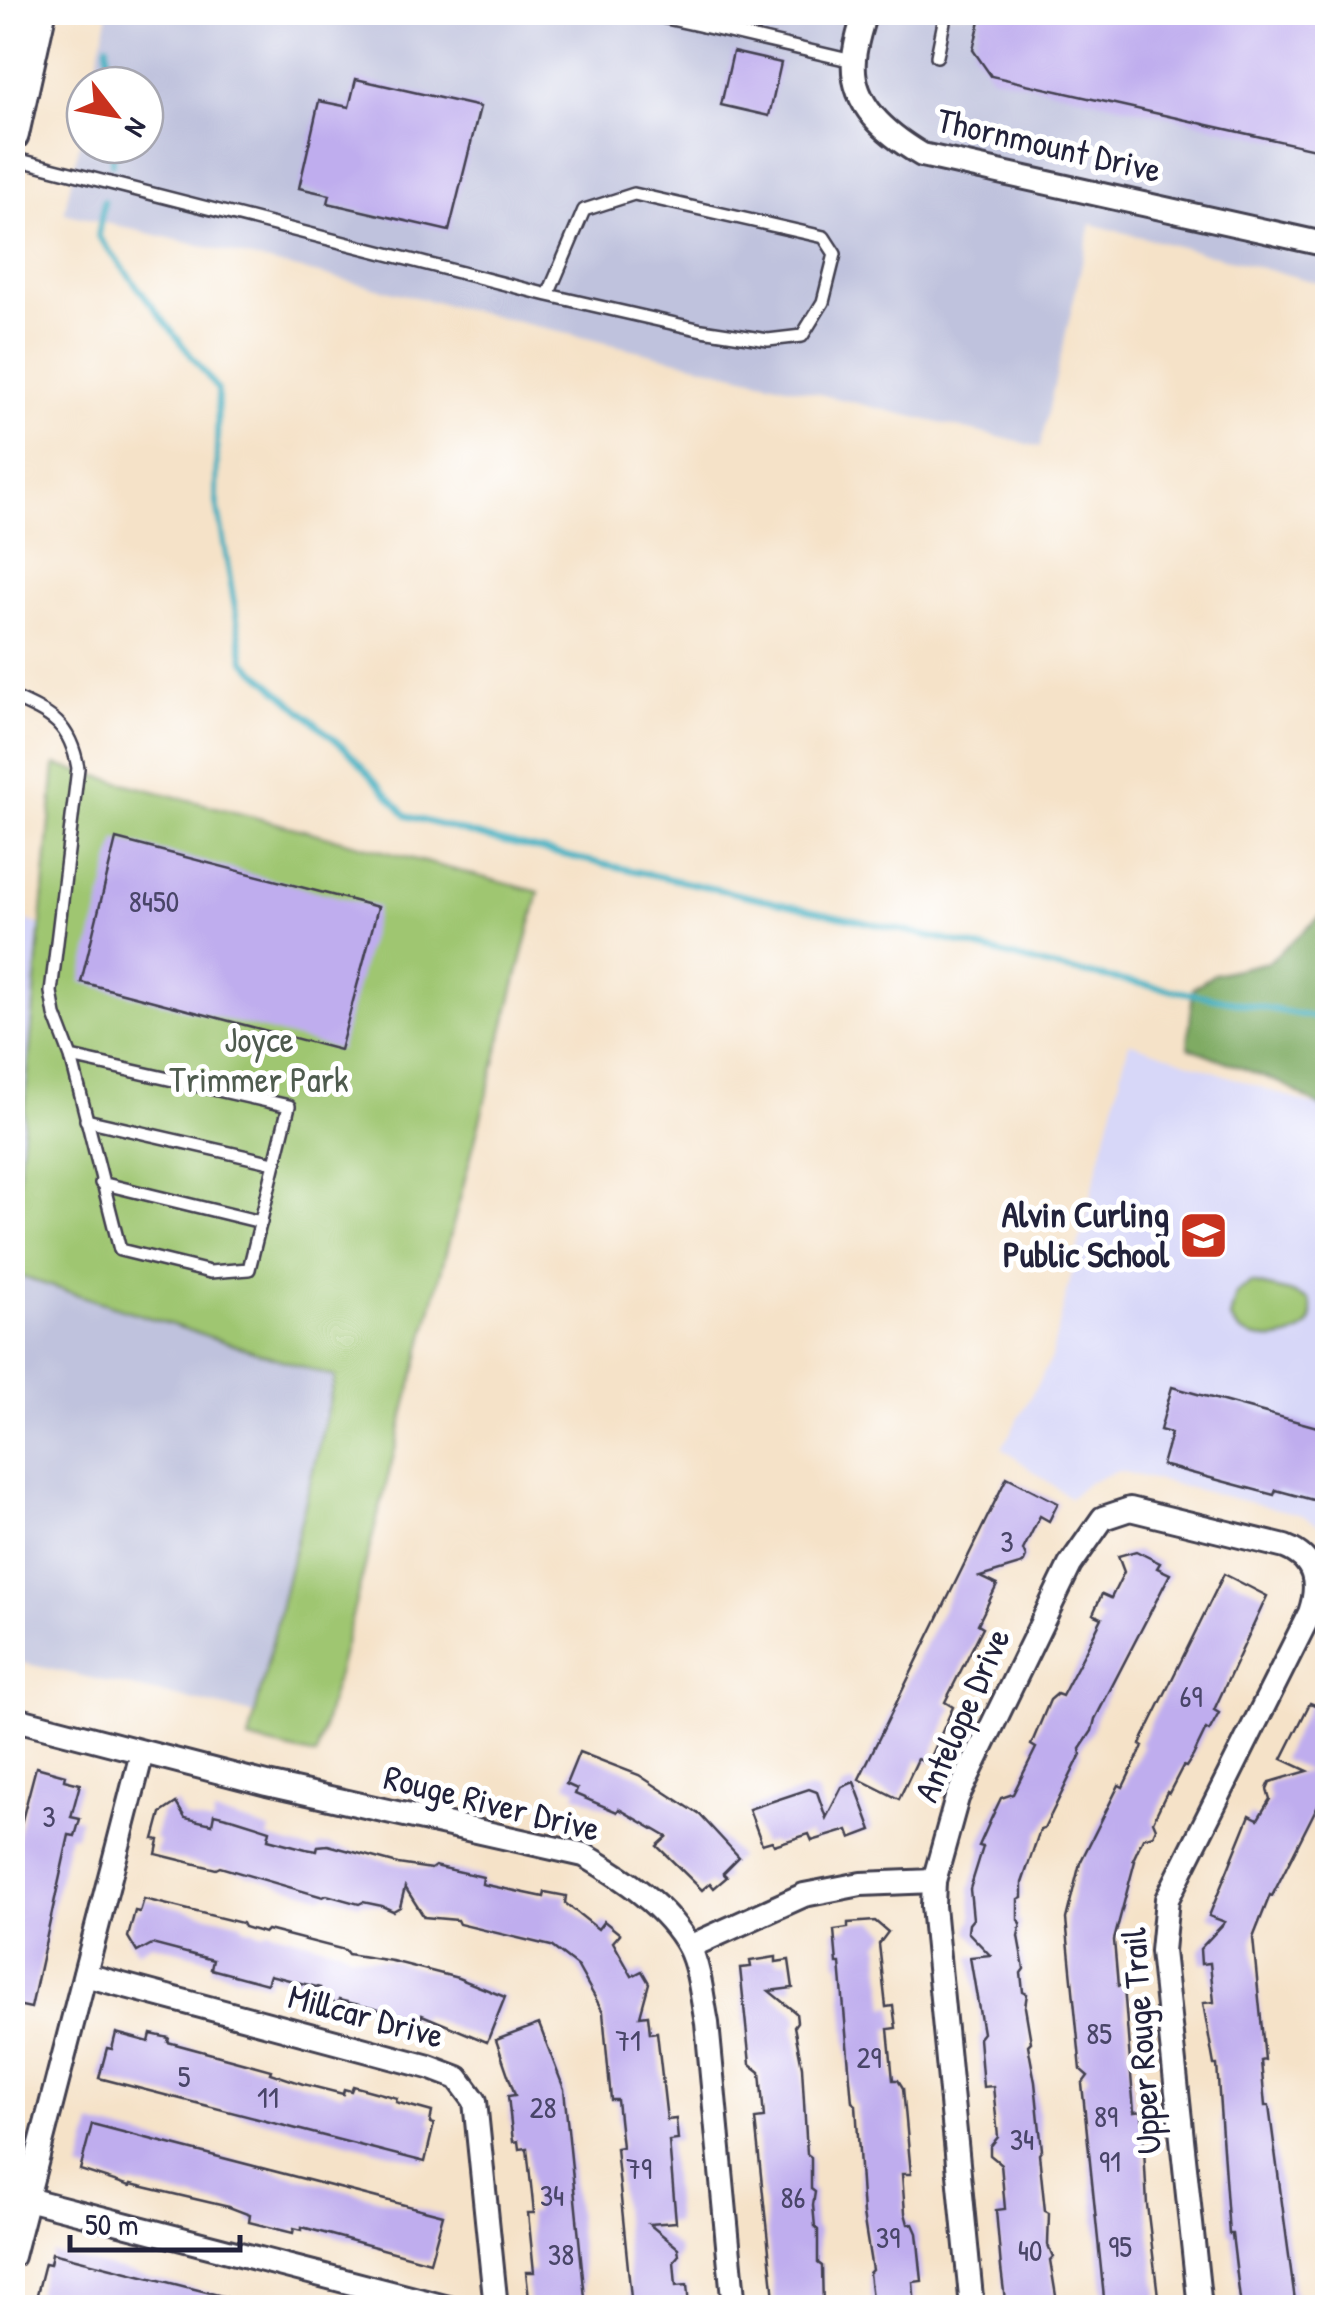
<svg xmlns="http://www.w3.org/2000/svg" width="1340" height="2320" viewBox="0 0 1340 2320" font-family="'Patrick Hand',sans-serif">
  <style>
    .built { fill: #d7d7f8 }
    .industrial { fill: #bfc2dd }
    .green { fill: #9fc671; stroke: #607456; stroke-width: 2.5 }
    .forest { fill: #7fab63; stroke: #50664f; stroke-width: 2.5 }
    .lines { fill: none; stroke-linecap: round; stroke-linejoin: round }
    .stream { stroke: #41aebf; stroke-width: 6 }
    .building { fill: #bfadee }
    .lane-casing { stroke: #423f50; stroke-width: 16 }
    .street-casing { stroke: #423f50; stroke-width: 28 }
    .secondary-casing { stroke: #423f50; stroke-width: 38 }
    .lane { stroke: #fff; stroke-width: 11 }
    .street { stroke: #fff; stroke-width: 22 }
    .secondary { stroke: #fff; stroke-width: 32 }
    .labels { text-anchor: middle; stroke-width: 10; stroke-linejoin: round; paint-order: stroke }
    .number-label { font-size: 30px; fill: #494568 }
    .street-label { font-size: 35px; fill: #22223b; stroke: #fff }
    .park-label { font-size: 35px; fill: #4e5b4e; stroke: #fff }
    .poi-label { font-size: 35px; font-weight: bold; fill: #22223b; stroke: #fff; text-anchor: end }
  </style>
  <rect width="100%" height="100%" fill="#fff"/>
  <filter id="ink" filterUnits="userSpaceOnUse"><feTurbulence type="fractalNoise" baseFrequency=".01" numOctaves="2"/><feDisplacementMap in="SourceGraphic" scale="20" xChannelSelector="R" yChannelSelector="G"/><feConvolveMatrix kernelMatrix="1 2 1 2 8 2 1 2 1" color-interpolation-filters="sRGB"/></filter>
  <filter id="wash" filterUnits="userSpaceOnUse"><feTurbulence type="fractalNoise" baseFrequency=".0048" numOctaves="4" result="noise"/><feDisplacementMap in="SourceGraphic" scale="40" xChannelSelector="R" yChannelSelector="G"/><feGaussianBlur stdDeviation="2.25" result="paint"/><feColorMatrix in="noise" values="0 0 0 0 0 0 0 0 0 0 0 0 0 0 0 0 0 1.4 0 .05"/><feComposite in="paint" operator="in"/></filter>
  <g filter="url(#wash)">
    <rect width="100%" height="100%" fill="#f5e2c8"/>
    <g class="built">
      <polygon points="13,915 41,925 13,1241 12,915"/>
      <polygon points="1129,1042 1327,1110 1327,1530 1302,1515 1119,1471 1088,1482 1070,1498 1002,1448 1050,1361"/>
    </g>
    <g class="industrial">
      <polygon points="108,13 1327,13 1327,285 1091,224 1040,447 64,213 85,118 85,145 145,145 145,85 92,85"/>
      <polygon points="13,1274 337,1377 254,1714 13,1661"/>
    </g>
    <g class="green">
      <polygon points="55,765 539,892 316,1756 249,1740 335,1377 13,1274 13,1241"/>
      <path d="M1251 1283 1290 1292 1309 1300C1327 1339 1262 1348 1240 1331 1236 1327 1233 1322 1230 1318L1236 1294Z"/>
    </g>
    <polygon class="forest" points="1327,911 1327,1111 1283,1084 1188,1047 1193,988 1214,974 1268,962"/>
    <g class="lines">
      <g class="stream">
        <polyline points="107,45 110,85"/>
        <polyline points="112,164 114,145"/>
        <polyline points="104,201 98,236 218,390 216,497 244,661 349,752 407,816 495,840 964,944 1047,966 1328,1020"/>
      </g>
    </g>
    <g id="blocks">
      <g class="building">
        <polygon points="982,12 1328,12 1328,152 991,76 973,50"/>
        <polygon points="733,52 781,63 769,116 721,105"/>
        <polygon points="356,79 480,107 449,231 328,203 330,195 299,188 319,101 349,107"/>
        <polygon points="116,839 378,907 340,1050 81,982"/>
        <polygon points="1172,1387 1328,1430 1328,1504 1276,1490 1274,1495 1162,1465 1171,1433 1160,1430"/>
        <polygon points="1007,1477 1058,1503 1049,1521 1040,1516 1023,1550 1026,1557 1023,1564 980,1577 997,1585 978,1624 983,1627 945,1702 953,1707 928,1764 918,1759 899,1799 859,1779"/>
        <polygon points="1136,1551 1160,1563 1157,1568 1170,1574 1095,1719 1092,1731 1080,1749 1081,1754 1044,1829 1040,1830 1022,1883 1022,1897 1018,1899 1018,1920 1021,1923 1018,1936 1024,1969 1021,1973 1023,1992 1027,1994 1025,2007 1031,2042 1028,2045 1035,2082 1042,2150 1039,2154 1045,2211 1049,2213 1048,2245 1053,2257 1050,2260 1058,2308 1014,2308 1005,2300 1001,2268 996,2210 1005,2209 1001,2164 990,2155 990,2147 998,2137 993,2086 983,2087 979,2038 983,2033 970,1957 990,1955 968,1932 969,1924 973,1919 970,1889 983,1847 979,1846 991,1819 1001,1798 1013,1794 1036,1748 1031,1745 1050,1700 1057,1694 1062,1696 1084,1654 1102,1618 1093,1614 1102,1594 1111,1598 1124,1572 1118,1556"/>
        <polygon points="1224,1574 1267,1596 1214,1710 1219,1713 1209,1731 1206,1729 1193,1756 1186,1767 1183,1766 1169,1793 1167,1792 1153,1821 1156,1828 1153,1835 1143,1838 1133,1860 1135,1861 1114,1940 1118,1986 1124,1986 1134,2112 1142,2111 1147,2205 1158,2296 1148,2308 1105,2308 1082,2084 1088,2076 1081,2070 1066,1919 1080,1863 1119,1785 1123,1787 1143,1746 1140,1744"/>
        <polygon points="1310,1703 1328,1710 1328,1785 1272,1896 1270,1895 1253,1938 1265,2060 1261,2061 1265,2106 1269,2106 1296,2308 1241,2308 1232,2234 1229,2234 1217,2065 1214,2065 1203,2003 1214,2002 1210,1963 1201,1964 1200,1949 1225,1922 1209,1916 1250,1815 1258,1819 1270,1799 1267,1789 1270,1782 1308,1771 1282,1759"/>
        <polygon points="579,1752 639,1775 700,1815 739,1857 723,1873 727,1877 714,1888 710,1883 702,1890 657,1846 667,1837 619,1809 617,1812 575,1794 577,1789 566,1784"/>
        <polygon points="36,1767 65,1775 64,1780 80,1784 71,1817 80,1819 75,1836 69,1835 31,2008 12,2004 12,1858"/>
        <polygon points="854,1782 872,1830 851,1838 848,1830 812,1841 809,1834 774,1845 772,1841 762,1844 749,1809 809,1789 817,1792 826,1818 842,1787"/>
        <polygon points="176,1803 185,1818 212,1824 214,1814 235,1819 270,1830 268,1839 306,1849 317,1851 318,1846 328,1845 398,1864 431,1869 435,1866 483,1877 482,1884 544,1897 545,1892 566,1896 565,1903 598,1929 604,1921 620,1934 613,1942 632,1976 642,1971 649,1983 640,2016 648,2015 650,2033 657,2032 667,2120 676,2119 678,2140 669,2141 676,2222 649,2224 678,2248 679,2255 674,2261 676,2286 687,2285 689,2306 632,2308 616,2148 622,2147 617,2100 611,2100 603,2012 578,1967 551,1946 459,1924 457,1920 424,1917 405,1887 400,1907 393,1911 382,1906 363,1902 359,1904 327,1895 323,1897 220,1867 216,1869 156,1854 159,1840 154,1839 161,1813"/>
        <polygon points="144,1899 242,1923 244,1927 264,1933 267,1930 345,1950 348,1954 392,1961 458,1978 505,1997 487,2042 422,2015 420,2020 339,2000 338,2004 317,1998 320,1988 270,1975 267,1984 211,1969 213,1960 152,1944 137,1952 128,1937 135,1911 140,1912"/>
        <polygon points="875,1921 888,1932 879,1944 886,2007 893,2006 896,2028 888,2029 893,2080 898,2080 903,2088 911,2174 902,2174 905,2213 908,2224 913,2224 917,2233 918,2242 922,2281 913,2282 915,2308 873,2308 871,2290 869,2273 872,2270 863,2214 856,2105 852,2102 840,1963 837,1963 834,1930 848,1928 848,1923"/>
        <polygon points="776,1957 776,1962 789,1960 793,1988 769,1991 796,2013 797,2022 794,2026 802,2067 807,2154 811,2157 811,2189 815,2192 813,2205 815,2227 818,2230 818,2263 822,2266 823,2308 775,2308 755,2119 764,2118 760,2072 750,2064 740,1968 751,1967 750,1961"/>
        <polygon points="539,2024 564,2089 586,2308 530,2308 526,2272 534,2272 528,2213 534,2213 527,2148 519,2149 518,2141 513,2142 508,2096 515,2095 496,2040"/>
        <polygon points="116,2033 149,2042 151,2034 169,2038 168,2042 271,2070 270,2073 303,2084 343,2094 344,2089 351,2091 353,2086 397,2098 396,2102 432,2112 430,2123 434,2124 425,2162 99,2078 107,2048 112,2049"/>
        <polygon points="92,2124 443,2215 430,2262 302,2227 302,2230 294,2228 293,2233 249,2222 250,2215 229,2207 131,2184 130,2186 80,2170"/>
        <polygon points="52,2253 246,2302 245,2308 66,2308 40,2301 36,2298 45,2263 50,2264"/>
      </g>
    </g>
  </g>
  <g filter="url(#ink)">
    <use href="#blocks" fill-opacity="0" stroke="#423f50" stroke-width="2.5"/>
    <g class="lines">
      <defs>
        <g id="lane">
          <polyline points="639,12 703,26 707,12"/>
          <polyline points="703,26 853,61"/>
          <polyline points="937,56 946,12"/>
          <polyline points="12,158 548,295 702,330 768,340 802,336 823,302 835,254 824,237 634,194 584,210 548,295"/>
          <path d="M12 697C52 715 70 723 78 768L51 992 55 1015 71 1057 289 1106 249 1269 210 1272 120 1250 71 1057"/>
          <polyline points="86,1120 274,1163"/>
          <polyline points="101,1183 261,1222"/>
        </g>
        <g id="street">
          <path d="M865 12C861 27 855 43 854 59 850 105 887 134 922 155L1328 245"/>
          <path d="M12 1718 267 1784 584 1855C622 1877 667 1906 689 1947 700 1969 702 1999 707 2023L734 2308"/>
          <polyline points="689,1947 804,1895 861,1884 934,1881"/>
          <polyline points="85,1975 429,2067 458,2078 475,2101 496,2308"/>
          <polyline points="27,2199 449,2308"/>
          <polyline points="12,2256 142,1753"/>
          <path d="M972 2308 933 1906 934 1881 957 1798 1070 1565 1103 1518 1130 1509 1285 1547C1316 1559 1320 1584 1310 1613L1167 1899 1162 1951 1200 2308"/>
        </g>
        <polyline id="secondary" points="12,134 39,12"/>
      </defs>
      <use href="#lane" class="lane-casing"/>
      <use href="#street" class="street-casing"/>
      <use href="#secondary" class="secondary-casing"/>
      <use href="#lane" class="lane"/>
      <use href="#street" class="street"/>
      <use href="#secondary" class="secondary"/>
    </g>
  </g>
  <defs>
    <symbol id="school-square" viewBox="-11 -11 22 22"><rect x="-9" y="-9" width="18" height="18" rx="4" fill="#c8321e" stroke="#fff"/><path d="M0-5L7-2L0 1L-7-2ZM-4 1L0 2.5L4 1V4Q0 6-4 4Z" fill="#fff"/></symbol>
  </defs>
  <g fill-rule="evenodd">
    <use href="#school-square" x="1176" y="1208" width="55" height="55"/>
  </g>
  <g class="labels">
    <g class="number-label">
      <text x="154" y="912">8450</text>
      <text x="1007" y="1552">3</text>
      <text x="1191" y="1707">69</text>
      <text x="49" y="1827">3</text>
      <text x="1099" y="2044">85</text>
      <text x="628" y="2051">71</text>
      <text x="869" y="2068">29</text>
      <text x="184" y="2087">5</text>
      <text x="268" y="2108">11</text>
      <text x="543" y="2118">28</text>
      <text x="1106" y="2127">89</text>
      <text x="1022" y="2150">34</text>
      <text x="1110" y="2172">91</text>
      <text x="639" y="2179">79</text>
      <text x="552" y="2206">34</text>
      <text x="793" y="2208">86</text>
      <text x="888" y="2248">39</text>
      <text x="1120" y="2257">95</text>
      <text x="1030" y="2261">40</text>
      <text x="561" y="2265">38</text>
    </g>
    <g class="street-label">
      <text transform="translate(1049 145) rotate(13)" y="12">Thornmount Drive</text>
      <text transform="translate(962 1715) rotate(-66)" y="12">Antelope Drive</text>
      <text transform="translate(492 1803) rotate(14)" y="12">Rouge River Drive</text>
      <text transform="translate(366 2016) rotate(15)" y="12">Millcar Drive</text>
      <text transform="translate(1141 2041) rotate(-94)" y="12">Upper Rouge Trail</text>
    </g>
    <g class="park-label">
      <text x="259" y="1052">Joyce<tspan x="259" dy="40">Trimmer Park</tspan></text>
    </g>
    <g class="poi-label">
      <text x="1169" y="1227">Alvin Curling<tspan x="1169" dy="40">Public School</tspan></text>
    </g>
  </g>
  <rect width="1340" height="2320" fill="none" stroke="#fff" stroke-width="50"/>
  <g transform="translate(115 115) rotate(121)"><circle r="48" fill="#ffffff" stroke="#a7a7b1" stroke-width="2.5"/>
  <path d="M0-8L18 38L0 25L-18 38Z" fill="#c8321e"/>
  <text y="-15" font-size="28" font-weight="bold" text-anchor="middle" fill="#22223b">N</text>
  </g>
  <path d="M70 2235v15h170v-15" fill="none" stroke="#22223b" stroke-width="5"/>
  <text x="85" y="2235" font-size="30" fill="#22223b" stroke="#ffffff" stroke-width="8" paint-order="stroke">50 m</text>
</svg>
